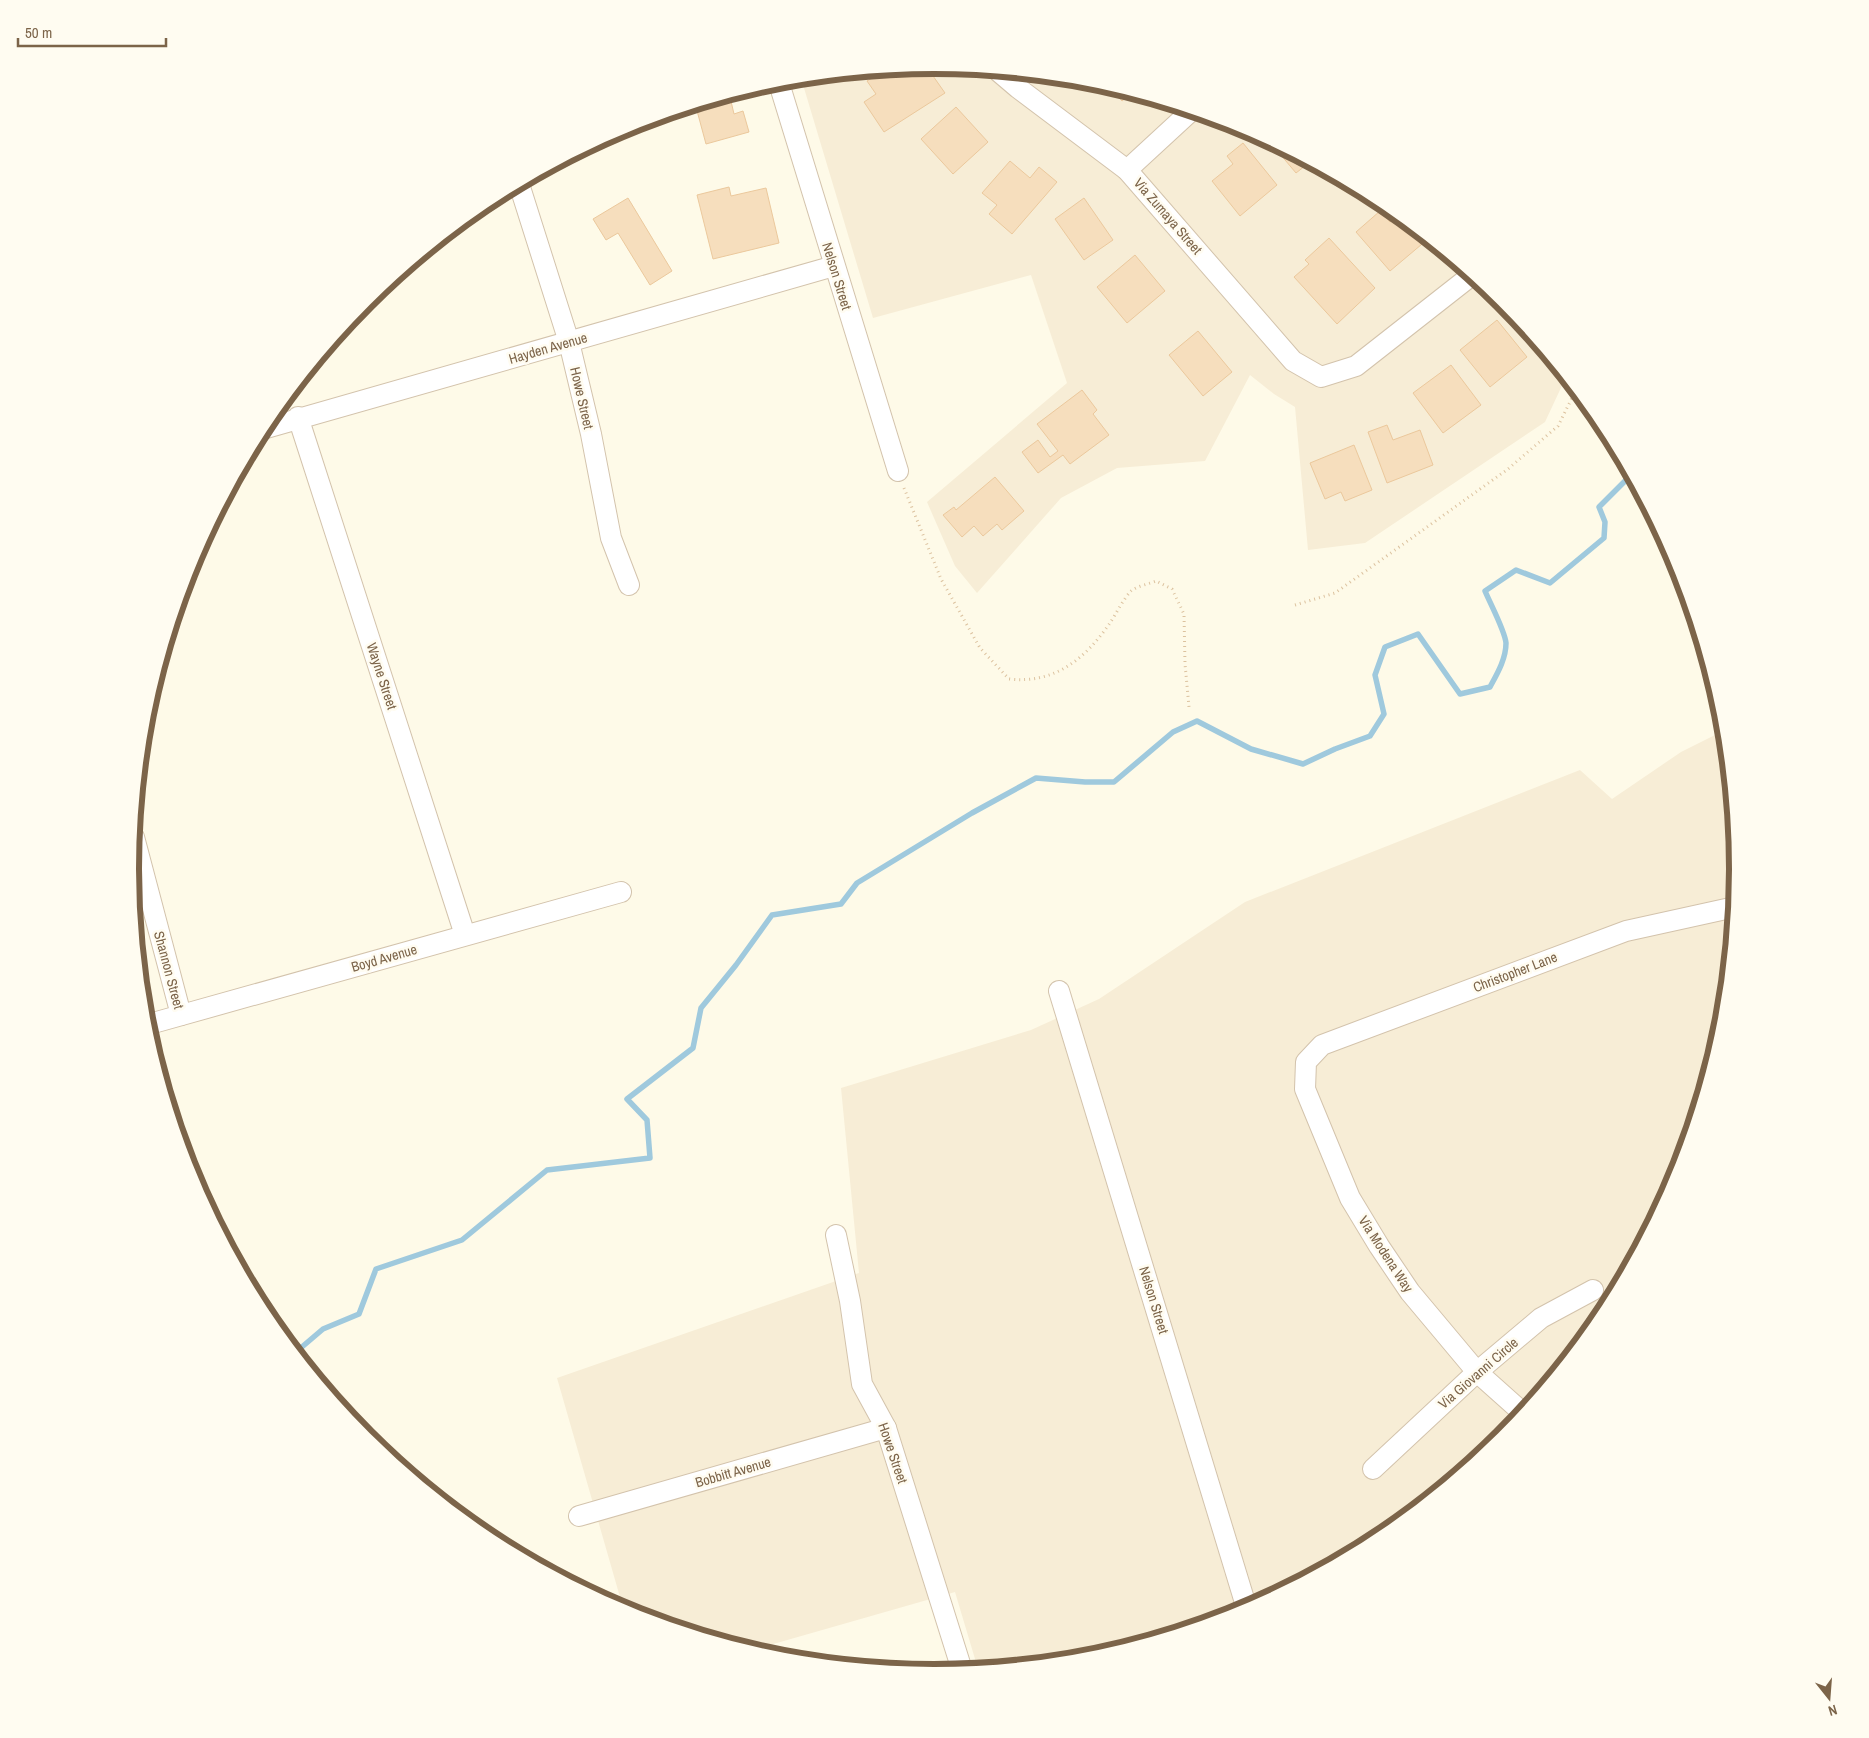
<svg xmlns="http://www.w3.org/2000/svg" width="1869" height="1738" viewBox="0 0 1869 1738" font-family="'Archivo Narrow',sans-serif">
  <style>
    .residential { fill: #f7edd6 }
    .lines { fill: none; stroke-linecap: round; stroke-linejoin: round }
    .stream { stroke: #9fc9dd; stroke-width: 5.5 }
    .building { fill: #f6debd; stroke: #ebc89c }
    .minor-casing { stroke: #d3c3ac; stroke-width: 22 }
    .path { stroke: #dcc29f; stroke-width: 3; stroke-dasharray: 1 4; stroke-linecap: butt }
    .minor { stroke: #fff; stroke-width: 20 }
    .labels { text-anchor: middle; stroke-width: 5; stroke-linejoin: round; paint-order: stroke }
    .street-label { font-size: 14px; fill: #7c6449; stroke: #fffcf1 }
    .rim { fill: none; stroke: #7c6449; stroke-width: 6 }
  </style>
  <rect width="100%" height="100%" fill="#fefae8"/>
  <g class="residential">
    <polygon points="934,65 1092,81 1242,126 1381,201 1503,301 1566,377 1545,422 1365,543 1308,550 1295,407 1274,394 1250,375 1205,461 1117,468 1061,498 977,593 955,566 927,502 1067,383 1031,275 873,318 801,78"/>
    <polygon points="1725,730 1738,869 1723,1026 1677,1177 1603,1316 1503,1438 1381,1538 1242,1612 1091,1658 978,1669 955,1592 752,1650 624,1611 557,1378 859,1273 841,1088 1031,1030 1099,999 1245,902 1580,770 1612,799 1681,752"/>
  </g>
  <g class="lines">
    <path class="stream" d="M296 1352 323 1329 359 1314 376 1269 462 1240 547 1170 650 1158 647 1120 627 1099 693 1048 701 1008 736 965 772 915 841 904 857 883 972 813 1036 778 1085 782H1114L1173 732 1197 721 1251 749 1303 764 1335 749 1370 736 1384 714 1375 675 1385 647 1418 634 1460 694 1490 687C1497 674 1506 659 1506 643 1505 631 1490 603 1485 591L1516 570 1550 583 1604 538 1605 522 1599 507 1631 475"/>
  </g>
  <g class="building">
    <polygon points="926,66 945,93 884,132 864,102 876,94 867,81 885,70"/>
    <polygon points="1109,86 1132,93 1122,101"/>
    <polygon points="730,97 734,114 743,111 749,132 706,144 696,107"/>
    <polygon points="956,107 988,142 953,174 921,139"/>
    <polygon points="1269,141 1310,162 1296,173"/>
    <polygon points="1243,143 1277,185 1240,216 1212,181 1233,164 1227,156"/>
    <polygon points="1010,161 1030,178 1039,167 1057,182 1012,234 989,214 997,205 982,193"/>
    <polygon points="729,187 731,196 766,188 779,243 713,259 697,195"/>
    <polygon points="628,198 672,271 650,285 618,233 606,240 593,219"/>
    <polygon points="1084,198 1113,240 1084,260 1055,219"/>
    <polygon points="1380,211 1390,222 1399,215 1428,239 1390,271 1356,232"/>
    <polygon points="1329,238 1375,288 1337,324 1294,277 1309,264 1305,260"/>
    <polygon points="1135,255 1165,291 1127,323 1097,287"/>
    <polygon points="1497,320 1527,357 1490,387 1460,350"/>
    <polygon points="1198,331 1232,372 1203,396 1169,355"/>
    <polygon points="1451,365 1481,405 1443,433 1413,393"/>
    <polygon points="1082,390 1097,410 1093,414 1109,435 1070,464 1063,455 1038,473 1022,452 1038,440 1050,457 1058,451 1037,424"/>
    <polygon points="1387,425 1393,440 1420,430 1433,465 1387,483 1368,432"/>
    <polygon points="1354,445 1372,490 1345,501 1341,492 1325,499 1310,463"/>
    <polygon points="995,477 1024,511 1002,530 997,524 983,536 974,526 962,537 943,515 954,507 956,510"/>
  </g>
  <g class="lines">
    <defs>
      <g id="minor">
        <polyline points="998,71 1018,88 1127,170 1293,361 1321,377 1356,366 1472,275"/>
        <polyline points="778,80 898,471"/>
        <polyline points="1127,170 1191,111"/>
        <polyline points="519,184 569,342 591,434 611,538 629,585"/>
        <polyline points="298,417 465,935"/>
        <polyline points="263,429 834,266"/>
        <polyline points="134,837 181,1015"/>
        <polyline points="1059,991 1247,1609"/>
        <polyline points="146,1025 621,892"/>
        <polyline points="836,1235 850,1301 862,1384 886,1428 962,1670"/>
        <polyline points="1523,1413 1477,1372 1410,1292 1379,1246 1350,1198 1305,1089 1306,1062 1322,1045 1626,931 1735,907"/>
        <polyline points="1373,1469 1477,1372 1541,1318 1593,1290"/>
        <polyline points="579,1516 886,1428"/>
      </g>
    </defs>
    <use href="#minor" class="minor-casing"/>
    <g class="path">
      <path d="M904 488 941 579 980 648 1009 679C1055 684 1085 659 1110 623 1116 614 1124 598 1131 591 1137 586 1149 584 1156 581L1172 589 1184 614 1185 664 1189 707"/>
      <polyline points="1295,605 1335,593 1508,469 1558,426 1576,390"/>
    </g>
    <use href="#minor" class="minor"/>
  </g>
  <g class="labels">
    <g class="street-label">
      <text transform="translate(1168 216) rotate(49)" y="5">Via Zumaya Street</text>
      <text transform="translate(837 276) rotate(73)" y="5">Nelson Street</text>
      <text transform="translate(548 348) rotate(-16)" y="5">Hayden Avenue</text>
      <text transform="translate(582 398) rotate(77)" y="5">Howe Street</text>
      <text transform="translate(382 676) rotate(72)" y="5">Wayne Street</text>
      <text transform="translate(384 958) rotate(-16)" y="5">Boyd Avenue</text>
      <text transform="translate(169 970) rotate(75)" y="5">Shannon Street</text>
      <text transform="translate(1515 972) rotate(-21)" y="5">Christopher Lane</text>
      <text transform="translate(1386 1254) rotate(57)" y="5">Via Modena Way</text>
      <text transform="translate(1154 1300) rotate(73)" y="5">Nelson Street</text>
      <text transform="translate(1478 1373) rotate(-41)" y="5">Via Giovanni Circle</text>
      <text transform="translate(893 1453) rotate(71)" y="5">Howe Street</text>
      <text transform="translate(733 1472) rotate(-16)" y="5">Bobbitt Avenue</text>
    </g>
  </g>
  <path d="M0 0H1869V1738H0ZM139 869a795 795 0 1 1 1590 0a795 795 0 1 1-1590 0Z" fill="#fffcf1" fill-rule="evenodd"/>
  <path class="rim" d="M139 869a795 795 0 1 1 1590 0a795 795 0 1 1-1590 0Z"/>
  <g transform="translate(1829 1698) rotate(163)" stroke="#fffcf1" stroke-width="4" paint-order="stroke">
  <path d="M0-4L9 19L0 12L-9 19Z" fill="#7c6449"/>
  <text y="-8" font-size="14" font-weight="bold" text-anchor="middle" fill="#7c6449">N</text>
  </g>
  <path d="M18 38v8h148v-8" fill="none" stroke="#7c6449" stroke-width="2.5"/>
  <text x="25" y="38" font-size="15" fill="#7c6449" stroke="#fffcf1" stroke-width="4" paint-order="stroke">50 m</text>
</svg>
